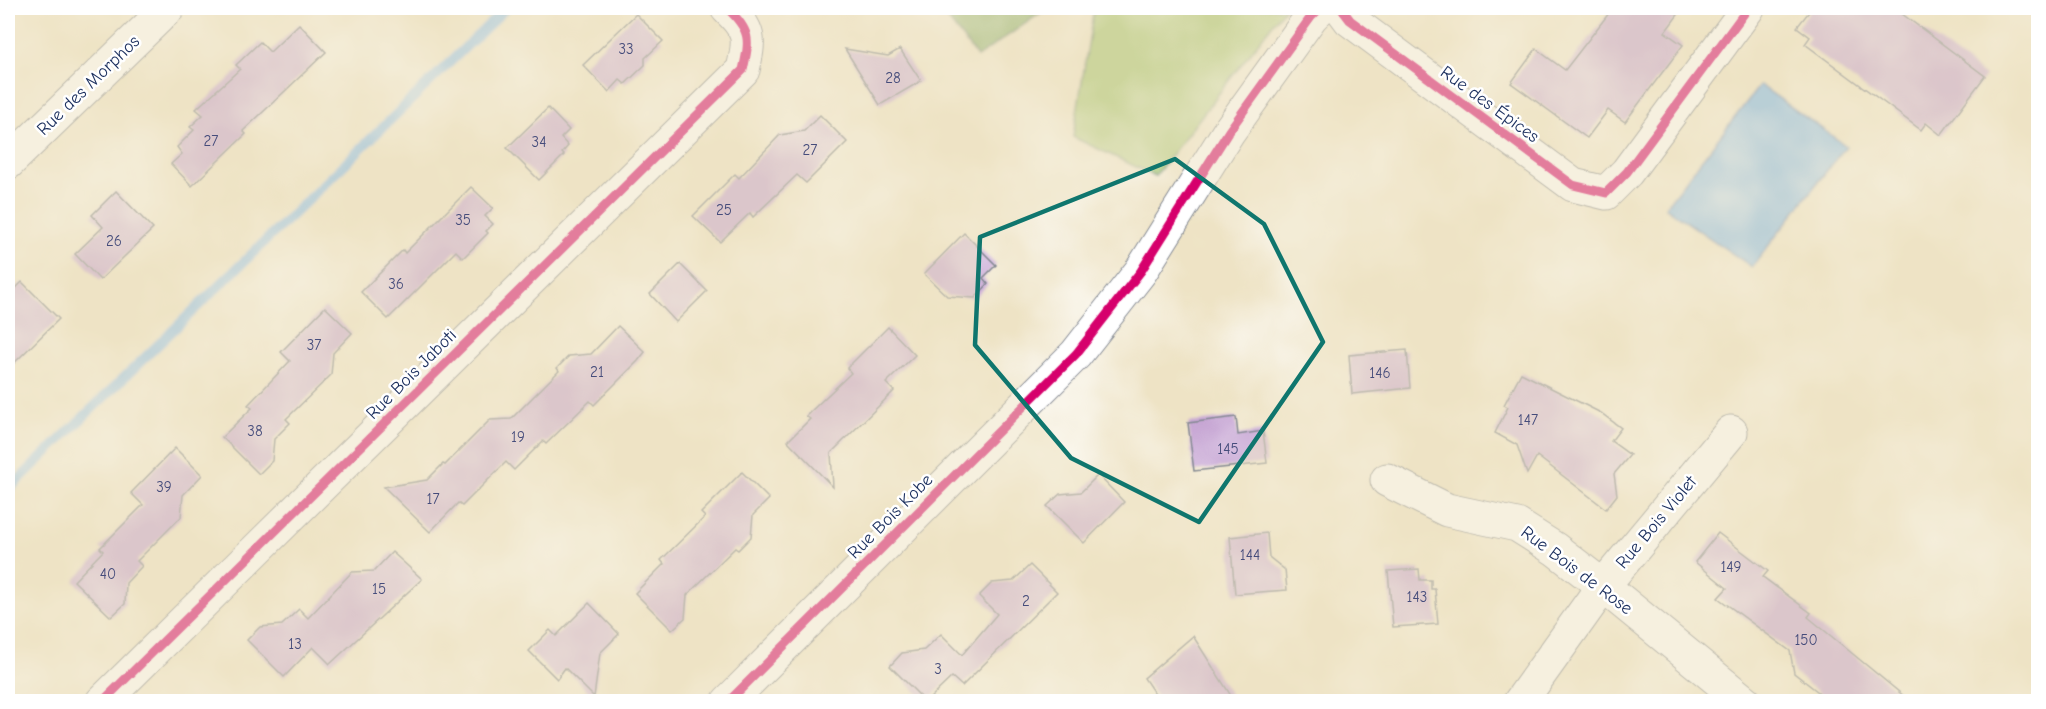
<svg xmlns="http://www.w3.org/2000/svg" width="2046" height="709" viewBox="0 0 2046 709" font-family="'Comic Neue',sans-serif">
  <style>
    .green { fill: #a4c46d; stroke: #607a66; stroke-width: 1.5 }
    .forest { fill: #83aa60; stroke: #4f6c5f; stroke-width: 1.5 }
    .water { fill: #79b5eb; stroke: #4a72a4; stroke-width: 1.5 }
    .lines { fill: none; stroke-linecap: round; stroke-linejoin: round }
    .stream { stroke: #79b5eb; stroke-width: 10 }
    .building { fill: #c4a2d2 }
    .minor-casing { stroke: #848992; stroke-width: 35 }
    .minor { stroke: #fff; stroke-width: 33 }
    .cycleway-casing { stroke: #fff; stroke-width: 13 }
    .cycleway { stroke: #d6006c; stroke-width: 9 }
    .marked { fill: none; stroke: #0f766e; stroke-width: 4.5; stroke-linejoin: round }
    .labels { text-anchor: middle; stroke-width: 5; stroke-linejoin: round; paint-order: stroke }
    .number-label { font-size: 15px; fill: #454c7b }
    .street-label { font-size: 18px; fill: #1b2f5e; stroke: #fff }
  </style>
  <rect width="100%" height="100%" fill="#fff"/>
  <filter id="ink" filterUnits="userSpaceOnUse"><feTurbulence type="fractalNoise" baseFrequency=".0167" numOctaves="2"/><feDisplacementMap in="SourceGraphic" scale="12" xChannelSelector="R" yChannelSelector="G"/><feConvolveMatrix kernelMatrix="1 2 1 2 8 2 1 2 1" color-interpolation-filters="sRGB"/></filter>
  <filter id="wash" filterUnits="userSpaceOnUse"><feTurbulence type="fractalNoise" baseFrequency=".008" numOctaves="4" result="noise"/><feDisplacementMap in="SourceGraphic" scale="24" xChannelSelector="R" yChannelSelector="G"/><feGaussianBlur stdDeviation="1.35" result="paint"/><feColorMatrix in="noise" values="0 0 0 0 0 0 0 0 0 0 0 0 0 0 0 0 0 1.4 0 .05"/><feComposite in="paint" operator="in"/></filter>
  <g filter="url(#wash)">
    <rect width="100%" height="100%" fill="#eee3c5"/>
    <polygon class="green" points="1094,8 1285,8 1155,176 1073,137"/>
    <polygon class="forest" points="939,8 1048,8 977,57"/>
    <polygon class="water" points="1760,85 1846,146 1752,267 1665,207"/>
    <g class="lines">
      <polyline class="stream" points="8,490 506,8"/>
    </g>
    <g id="blocks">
      <g class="building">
        <polygon points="1613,8 1683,8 1665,32 1683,45 1625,122 1608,110 1587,138 1511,83 1536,49 1565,70"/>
        <polygon points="1812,8 1894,8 1985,76 1941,135 1926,123 1921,130 1805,44 1810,37 1797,27"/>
        <polygon points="636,14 663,41 645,58 645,65 625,84 620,80 609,92 583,65"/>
        <polygon points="299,24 326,52 243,131 246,134 192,186 171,164 182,154 177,147 194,130 190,127 203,115 196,109 240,69 236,65 260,42 270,52"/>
        <polygon points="845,49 888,56 900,49 921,81 880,105"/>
        <polygon points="548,108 569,130 561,138 568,146 562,153 564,155 539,180 507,148"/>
        <polygon points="820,115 847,142 806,183 797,175 753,217 750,213 720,242 693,216 735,174 739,178 780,135 804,131"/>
        <polygon points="471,187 493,208 485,216 493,224 486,231 488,233 463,258 456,251 388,319 361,292 403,250 405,253"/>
        <polygon points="116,191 153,229 100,280 75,254 103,227 92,215"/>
        <polygon points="964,233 996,265 983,278 988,284 975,298 947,296 924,274"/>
        <polygon points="680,264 707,291 676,322 650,294"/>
        <polygon points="22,282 59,319 8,369 8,296"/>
        <polygon points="325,307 352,333 333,353 331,375 286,419 290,423 274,439 272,461 259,474 222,437 252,408 248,405 290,361 281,352"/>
        <polygon points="618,326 645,352 638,361 594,405 590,401 546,444 543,441 514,470 506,462 462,506 458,503 430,532 384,487 427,480 443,464 445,465 490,420 511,419 559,371 557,368 569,356 591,354"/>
        <polygon points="888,327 915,355 886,383 894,391 831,453 833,487 788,441 810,419 806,416 851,373 847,368"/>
        <polygon points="1407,350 1410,388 1352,394 1349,355"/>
        <polygon points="1521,373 1601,413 1621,428 1611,441 1630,455 1614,474 1617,495 1606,509 1537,456 1527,474 1517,445 1495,433 1508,407 1504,405"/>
        <polygon points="1236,417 1238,435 1263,431 1267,463 1194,471 1188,423"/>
        <polygon points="175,448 202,475 183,495 181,517 137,561 142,566 126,583 125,604 111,617 74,581 103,551 100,548 143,505 131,493"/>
        <polygon points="742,472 769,499 753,515 751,537 738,550 735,548 687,595 685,618 672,630 635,593 664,564 661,560 705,517 701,513"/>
        <polygon points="1098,475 1124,502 1084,543 1047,506 1060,494 1081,492"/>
        <polygon points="1267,533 1269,557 1285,570 1287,590 1235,594 1230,537"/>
        <polygon points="1718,533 1768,571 1763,577 1811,613 1808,617 1911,702 1831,702 1794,673 1790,651 1718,598 1727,588 1695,562"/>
        <polygon points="392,552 422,579 330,664 313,647 284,677 247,640 260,627 282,625 299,609 308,618 352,572 374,571"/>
        <polygon points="1030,565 1057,592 962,686 952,677 926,702 890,666 902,653 924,650 941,634 962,655 997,614 979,596 992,583 1013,581"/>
        <polygon points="1419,569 1420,580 1431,580 1431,589 1435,589 1438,624 1393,627 1388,571"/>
        <polygon points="589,603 619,634 600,653 594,697 565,668 557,679 529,651 550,630 556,636"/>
        <polygon points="1193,636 1235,702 1160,702 1144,678"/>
      </g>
    </g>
  </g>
  <g filter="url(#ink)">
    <use href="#blocks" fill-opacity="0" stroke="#848992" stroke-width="1.5"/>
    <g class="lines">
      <defs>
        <g id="minor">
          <polyline points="1341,8 1350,20 1573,185 1606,193 1627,172 1748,8"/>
          <polyline points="8,163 168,8"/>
          <polyline points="1387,480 1447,510 1517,525 1555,549 1603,586 1745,702"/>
          <path d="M102 702 743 70C750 39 751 31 727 8"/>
          <polyline points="728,702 1076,354 1141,271 1229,131 1311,17 1320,8"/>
          <polyline points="1520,702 1603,586 1731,432"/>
        </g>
      </defs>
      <use href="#minor" class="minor-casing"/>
      <use href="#minor" class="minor"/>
      <defs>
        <g id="cycleway">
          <polyline points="1341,8 1350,20 1573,185 1606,193 1627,172 1748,8"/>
          <path d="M102 702 743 70C750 39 751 31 727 8"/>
          <polyline points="728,702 1076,354 1141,271 1229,131 1311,17 1320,8"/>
        </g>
      </defs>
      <use href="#cycleway" class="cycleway-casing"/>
      <use href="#cycleway" class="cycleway"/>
    </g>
  </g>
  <path d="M0 0H2046V709H0ZM1175 159 1264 224 1323 342 1199 522 1071 458 975 345 980 237Z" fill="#eee3c5" fill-opacity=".55" fill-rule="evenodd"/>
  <path class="marked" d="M1175 159 1264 224 1323 342 1199 522 1071 458 975 345 980 237Z"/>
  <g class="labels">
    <g class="number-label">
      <text x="626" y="54">33</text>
      <text x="893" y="83">28</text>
      <text x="211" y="146">27</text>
      <text x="539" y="147">34</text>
      <text x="810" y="155">27</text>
      <text x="724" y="215">25</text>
      <text x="463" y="225">35</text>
      <text x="114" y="246">26</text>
      <text x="396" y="289">36</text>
      <text x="314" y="350">37</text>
      <text x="597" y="377">21</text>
      <text x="1380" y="378">146</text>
      <text x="1528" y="425">147</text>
      <text x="255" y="436">38</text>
      <text x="518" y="442">19</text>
      <text x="1228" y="454">145</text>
      <text x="164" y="492">39</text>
      <text x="433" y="504">17</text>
      <text x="1250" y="560">144</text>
      <text x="1731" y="572">149</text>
      <text x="108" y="579">40</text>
      <text x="379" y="594">15</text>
      <text x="1417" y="602">143</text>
      <text x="1026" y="606">2</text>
      <text x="1806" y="645">150</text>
      <text x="295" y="649">13</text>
      <text x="938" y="674">3</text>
    </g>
    <g class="street-label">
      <text transform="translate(88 85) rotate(-44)" y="6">Rue des Morphos</text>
      <text transform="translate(1490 104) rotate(36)" y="6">Rue des Épices</text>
      <text transform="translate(411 374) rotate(-45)" y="6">Rue Bois Jaboti</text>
      <text transform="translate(890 516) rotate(-45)" y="6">Rue Bois Kobe</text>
      <text transform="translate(1656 522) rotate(-50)" y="6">Rue Bois Violet</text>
      <text transform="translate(1577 570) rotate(37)" y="6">Rue Bois de Rose</text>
    </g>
  </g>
  <rect width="2046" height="709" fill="none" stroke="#fff" stroke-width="30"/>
</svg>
